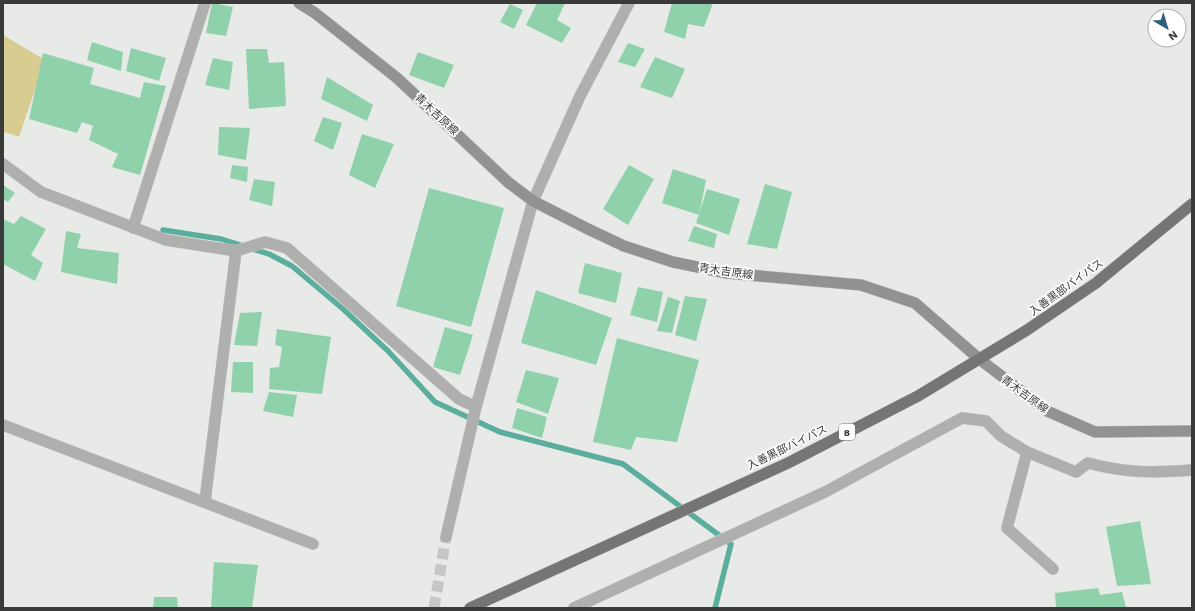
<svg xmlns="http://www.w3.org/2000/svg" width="1195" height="611" viewBox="0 0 1195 611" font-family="'Work Sans','Noto Sans JP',sans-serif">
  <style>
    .green { fill: #d8cc91 }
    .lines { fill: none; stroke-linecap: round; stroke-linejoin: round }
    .stream { stroke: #5bae9d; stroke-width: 5.5 }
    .building { fill: #8fd1ab }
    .tertiary-tunnel { stroke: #c5c7c4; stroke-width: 11; stroke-dasharray: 11 5.5; stroke-linecap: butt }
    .minor-casing { stroke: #c5c7c4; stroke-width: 12 }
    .tertiary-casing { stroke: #c5c7c4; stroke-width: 12 }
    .secondary-casing { stroke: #c5c7c4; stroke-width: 12 }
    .trunk-casing { stroke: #c5c7c4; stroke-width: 12 }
    .minor { stroke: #afafae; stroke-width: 11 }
    .tertiary { stroke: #afafae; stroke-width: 11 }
    .secondary { stroke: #929391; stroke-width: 11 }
    .trunk { stroke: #757673; stroke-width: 11 }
    .labels { text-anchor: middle; stroke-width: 3.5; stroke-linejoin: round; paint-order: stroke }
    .shield { fill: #fff; stroke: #747574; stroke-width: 1 }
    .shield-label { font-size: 10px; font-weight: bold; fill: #393a39 }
    .street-label { font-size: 11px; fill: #393a39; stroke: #fff }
  </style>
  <rect width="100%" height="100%" fill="#e8eae7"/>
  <polygon class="green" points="3,35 45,60 19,137 5,132 3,136"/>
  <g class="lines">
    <polyline class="stream" points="163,230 221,239 269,254 292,266 343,309 388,351 435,402 500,432 623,464 731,544 715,608"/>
  </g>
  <g class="building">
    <polygon points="212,3 233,7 226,36 206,33"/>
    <polygon points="537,3 565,3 557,20 571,28 562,43 526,25"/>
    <polygon points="672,3 713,3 704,27 688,24 685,39 664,32"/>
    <polygon points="510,4 523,10 514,29 500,22"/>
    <polygon points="92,42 123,52 121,71 87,60"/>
    <polygon points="628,43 645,49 635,67 618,62"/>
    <polygon points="131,48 166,58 159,81 126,71"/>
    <polygon points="246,49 267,49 269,63 284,62 286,106 249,109"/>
    <polygon points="418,52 454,65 444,88 409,75"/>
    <polygon points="43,53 94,68 90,84 140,98 144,82 166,86 140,175 112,167 118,154 89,140 93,126 82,122 77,133 29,119"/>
    <polygon points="655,57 685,69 672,98 640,87"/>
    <polygon points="213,58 233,62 229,90 205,85"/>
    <polygon points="327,77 373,105 367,121 321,99"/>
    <polygon points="323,117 342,123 333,150 314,141"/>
    <polygon points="219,127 250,128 246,160 218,155"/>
    <polygon points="362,134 394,144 375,188 349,175"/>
    <polygon points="232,165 248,167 247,182 230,178"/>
    <polygon points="629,165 654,179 628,225 603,209"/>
    <polygon points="673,169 706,180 699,215 662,203"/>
    <polygon points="254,179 275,182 272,206 249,200"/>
    <polygon points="765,184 792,192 777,249 747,244"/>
    <polygon points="3,185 15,193 8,202 3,199"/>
    <polygon points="429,188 504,208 471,327 396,306"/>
    <polygon points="707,189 740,199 729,235 696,223"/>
    <polygon points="21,216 46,229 31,255 43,263 35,281 3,264 3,219 14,224"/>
    <polygon points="694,226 717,234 714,248 688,241"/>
    <polygon points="66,231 81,234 77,248 119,253 117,284 61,272"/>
    <polygon points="585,263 622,273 616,303 578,293"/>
    <polygon points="638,287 663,292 657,322 630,315"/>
    <polygon points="536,290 612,318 596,365 521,343"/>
    <polygon points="685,296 707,299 696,341 675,335"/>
    <polygon points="668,297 680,301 672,333 657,331"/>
    <polygon points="262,312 257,346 234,345 240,313"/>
    <polygon points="445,327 473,335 460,375 433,367"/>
    <polygon points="277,329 331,337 322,394 269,389 270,368 279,367 282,347 275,345"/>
    <polygon points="617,338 699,360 677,442 636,437 631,450 593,442"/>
    <polygon points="233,362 253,362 253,393 231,392"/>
    <polygon points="526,370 559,378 548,414 516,402"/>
    <polygon points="269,392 297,395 293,417 263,411"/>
    <polygon points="517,408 547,417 542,438 512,428"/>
    <polygon points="1140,521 1151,584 1117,586 1106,527"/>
    <polygon points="214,562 258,565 252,608 211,608"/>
    <polygon points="1098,588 1100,595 1122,592 1126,607 1056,608 1055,593"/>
    <polygon points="154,597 177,597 178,608 153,608"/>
  </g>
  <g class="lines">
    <polyline class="tertiary-tunnel" points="434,608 446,537"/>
    <defs>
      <g id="minor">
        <polyline points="3,164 41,192 166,240 236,251 205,501"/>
        <polyline points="133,228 205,3"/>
        <polyline points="236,251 265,242 287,248 459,399 476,407"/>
        <polyline points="3,425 313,544"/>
        <polyline points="1027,452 1007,528 1053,569"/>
        <path d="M574 608 825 492 962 418 986 421 1001 436 1027 452 1076 472 1088 463C1125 473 1154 473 1192 470"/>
      </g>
      <polyline id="tertiary" points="446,537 476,407 533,201 580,96 629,3"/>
      <polyline id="secondary" points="299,3 315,13 397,78 509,183 533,201 588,229 624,246 673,262 726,273 861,285 915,303 978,358 1047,411 1095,432 1192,431"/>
      <polyline id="trunk" points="470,608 788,463 918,396 1027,330 1096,283 1192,204"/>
    </defs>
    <use href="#minor" class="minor-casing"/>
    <use href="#tertiary" class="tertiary-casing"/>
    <use href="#secondary" class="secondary-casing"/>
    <use href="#trunk" class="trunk-casing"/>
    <use href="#minor" class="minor"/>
    <use href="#tertiary" class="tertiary"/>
    <use href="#secondary" class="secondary"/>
    <use href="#trunk" class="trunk"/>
  </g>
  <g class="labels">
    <rect class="shield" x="839" y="424" width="16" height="16" rx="3"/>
    <g class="shield-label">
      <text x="847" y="436">8</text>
    </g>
    <g class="street-label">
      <text transform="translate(437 114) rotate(43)" y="4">青木吉原線</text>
      <text transform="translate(726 271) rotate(8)" y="4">青木吉原線</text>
      <text transform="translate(1066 287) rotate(-36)" y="4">入善黒部バイパス</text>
      <text transform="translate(1025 394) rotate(36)" y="4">青木吉原線</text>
      <text transform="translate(787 447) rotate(-26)" y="4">入善黒部バイパス</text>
    </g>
  </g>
  <rect width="1195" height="611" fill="none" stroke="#393a39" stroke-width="8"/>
  <g transform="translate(1167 28) rotate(142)"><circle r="19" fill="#ffffff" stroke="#b0b0b0"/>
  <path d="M0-3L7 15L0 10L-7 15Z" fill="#305f7e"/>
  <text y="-6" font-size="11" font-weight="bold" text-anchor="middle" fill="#393a39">N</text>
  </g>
</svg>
